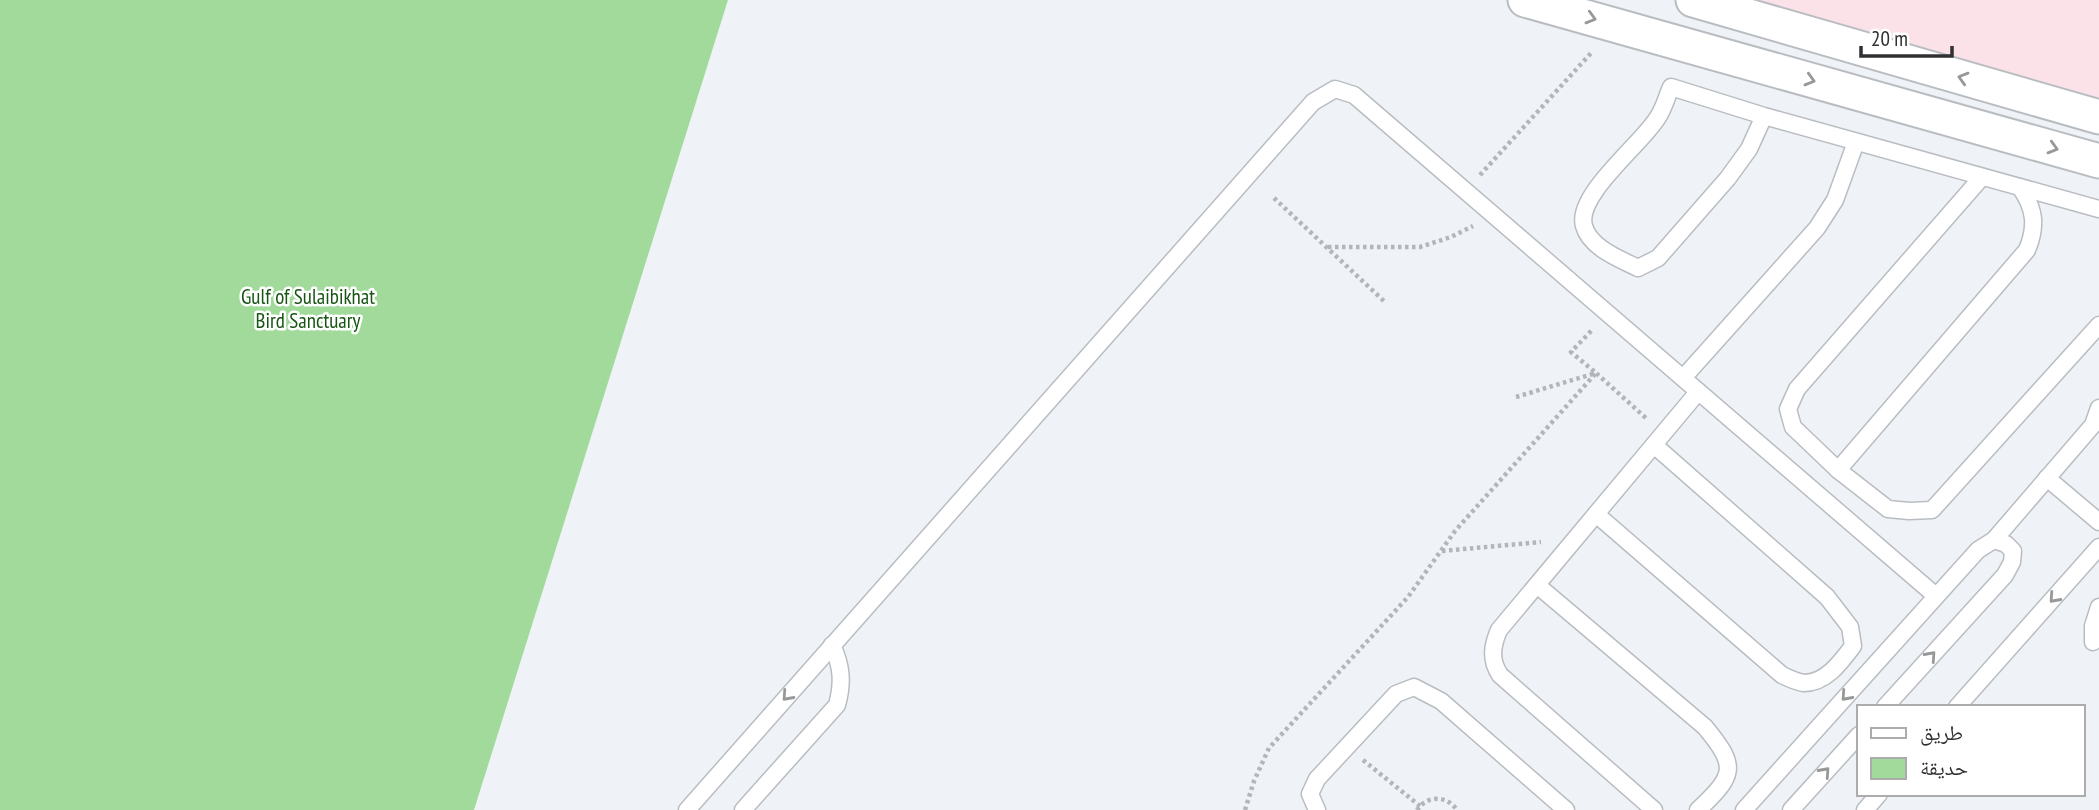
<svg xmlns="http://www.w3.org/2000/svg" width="2099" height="810" viewBox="0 0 2099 810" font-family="'PT Sans Narrow','Noto Naskh Arabic',sans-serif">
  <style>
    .medical { fill: #fbe1e8 }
    .green { fill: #a2da9c }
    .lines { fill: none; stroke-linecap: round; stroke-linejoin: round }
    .lane-casing { stroke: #b9bdc2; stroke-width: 19 }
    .street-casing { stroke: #b9bdc2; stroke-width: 37 }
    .path { stroke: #b2b5b9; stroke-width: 4.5; stroke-dasharray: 3.5 3.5; stroke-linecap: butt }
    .lane { stroke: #fff; stroke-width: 16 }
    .street { stroke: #fff; stroke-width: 33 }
    .oneway { stroke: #979898 }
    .labels { text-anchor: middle; stroke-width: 5; stroke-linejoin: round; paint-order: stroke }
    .park-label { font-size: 21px; fill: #175513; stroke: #fff }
  </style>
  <rect width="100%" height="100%" fill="#eff3f8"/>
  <polygon class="medical" points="1748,0 2099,0 2099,100"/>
  <polygon class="green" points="0,0 728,0 474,810 0,810"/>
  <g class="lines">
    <defs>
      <g id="lane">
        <path d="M1764 116 1749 149 1728 178 1658 258 1638 268C1620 259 1590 248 1584 226 1575 195 1643 143 1658 117 1664 108 1667 96 1671 87L1764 116 2099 209"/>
        <polyline points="1982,177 1797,389 1788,409 1793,427 1838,470 1888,509 1909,511 1932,510 2099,325"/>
        <polyline points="1683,378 1817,228 1835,200 1856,142"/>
        <path d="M1838 470 2027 250C2037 226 2035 209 2020 187"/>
        <polyline points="2047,478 2099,522"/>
        <path d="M1596 514 1782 675C1788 678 1797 682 1804 683 1826 683 1841 662 1853 646L1850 627 1827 597 1654 445"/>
        <polyline points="1994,540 2093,425 2099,408"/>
        <path d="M1537 585 1705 727C1738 767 1735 775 1698 810"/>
        <polyline points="2093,642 2093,626 2099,607"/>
        <polyline points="1957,707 2099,547"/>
        <polyline points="687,810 1313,102 1335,89 1354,95 1936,596"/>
        <path d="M743 810 837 705C843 683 842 666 832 645"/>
        <polyline points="1317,810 1310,794 1317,779 1396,694 1414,687 1441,701 1566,810"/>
        <path d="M1654 810 1500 675C1490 660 1492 646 1499 630L1698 392"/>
        <polyline points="1744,810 1978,550 1994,540 2006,544 2013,551 2012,562 2005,575 1885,707"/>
        <polyline points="1791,810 1859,735"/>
        <polyline points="1865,810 1879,794"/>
      </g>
      <g id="street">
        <polyline points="1525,0 2099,161"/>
        <polyline points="1693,0 2099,117"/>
      </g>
    </defs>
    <use href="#lane" class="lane-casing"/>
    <use href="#street" class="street-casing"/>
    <g class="path">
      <polyline points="1480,175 1592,52"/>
      <polyline points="1274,198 1386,303"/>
      <polyline points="1328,247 1420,247 1451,237 1473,226"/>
      <polyline points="1516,397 1596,373 1647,419"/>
      <polyline points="1442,551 1541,542"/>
      <polyline points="1363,760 1420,806"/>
      <polyline points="1245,810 1254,781 1269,748 1408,597 1455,531 1596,373 1571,352 1592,330"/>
      <path d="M1417 810C1427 795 1447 795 1457 810"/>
    </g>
    <use href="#lane" class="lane"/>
    <use href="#street" class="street"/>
  </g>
  <defs><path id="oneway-chevron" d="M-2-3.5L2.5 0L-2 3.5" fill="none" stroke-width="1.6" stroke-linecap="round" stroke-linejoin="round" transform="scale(1.75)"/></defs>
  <g class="oneway">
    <use href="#oneway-chevron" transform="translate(1591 18) rotate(16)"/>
    <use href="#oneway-chevron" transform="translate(1963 78) rotate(-164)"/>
    <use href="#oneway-chevron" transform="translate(1810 80) rotate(16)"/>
    <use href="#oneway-chevron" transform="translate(2053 148) rotate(16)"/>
    <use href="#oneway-chevron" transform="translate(2054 598) rotate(132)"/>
    <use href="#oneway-chevron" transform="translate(1931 656) rotate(-48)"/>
    <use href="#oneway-chevron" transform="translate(787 696) rotate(132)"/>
    <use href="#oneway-chevron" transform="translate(1846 696) rotate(132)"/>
    <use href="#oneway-chevron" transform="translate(1825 772) rotate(-48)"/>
  </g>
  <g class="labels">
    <g class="park-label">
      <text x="308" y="304">Gulf of Sulaibikhat<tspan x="308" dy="24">Bird Sanctuary</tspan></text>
    </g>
  </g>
  <rect x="1857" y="705" width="228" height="91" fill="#ffffff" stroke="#acacad" stroke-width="2"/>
  <rect x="1871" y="728" width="35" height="10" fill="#ffffff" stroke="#acacad" stroke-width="2"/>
  <text x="1920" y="740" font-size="21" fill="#2f3032">طريق</text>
  <rect x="1871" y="758" width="35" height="21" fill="#a2da9c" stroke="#acacad" stroke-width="2"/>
  <text x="1920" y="775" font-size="21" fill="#2f3032">حديقة</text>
  <path d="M1861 46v10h91v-10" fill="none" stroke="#2f3032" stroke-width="3.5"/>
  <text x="1871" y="46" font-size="21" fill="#2f3032" stroke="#ffffff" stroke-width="5" paint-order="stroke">20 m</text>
</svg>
